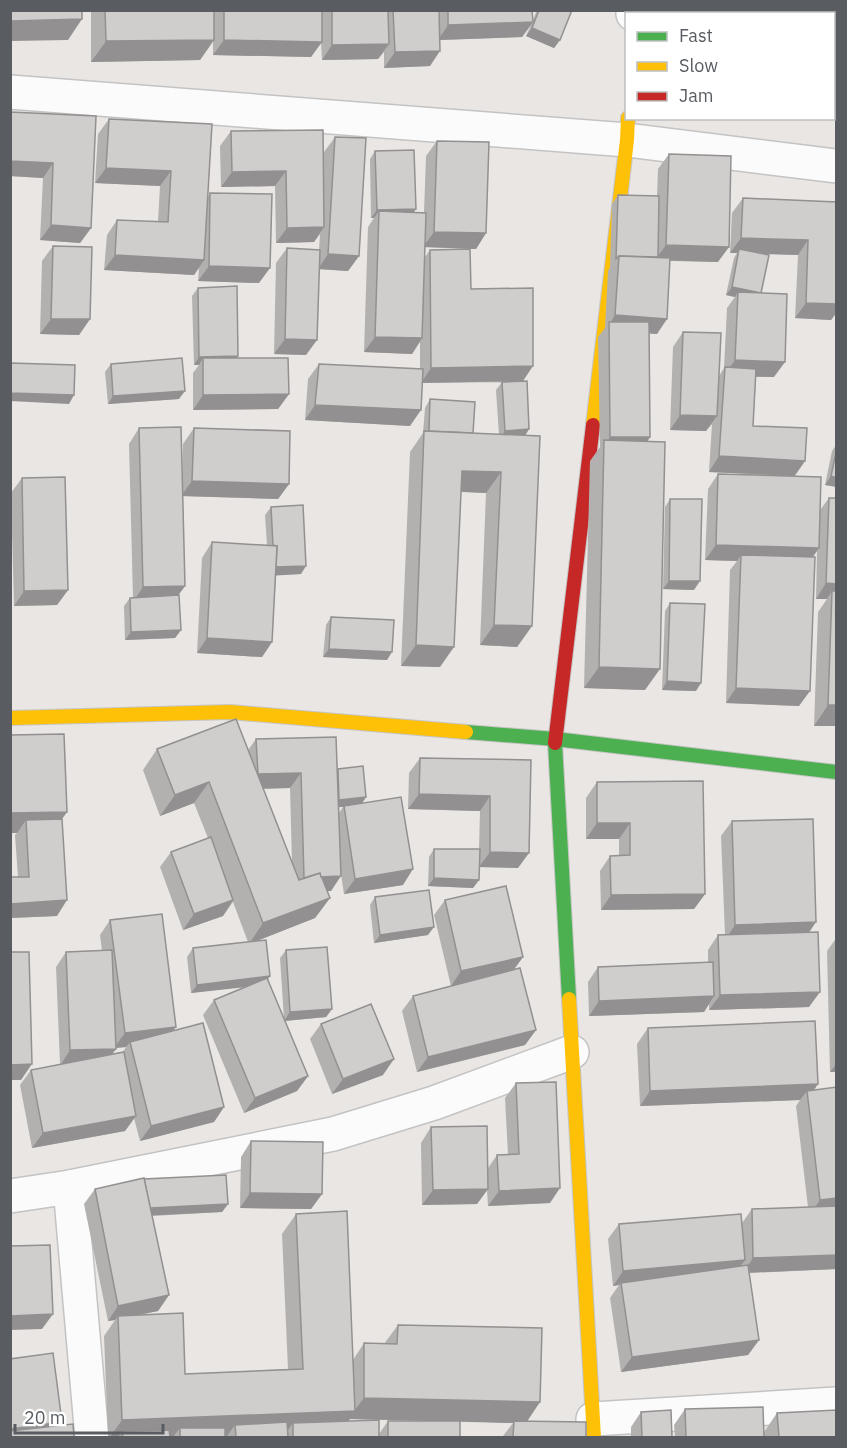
<svg xmlns="http://www.w3.org/2000/svg" width="847" height="1448" viewBox="0 0 847 1448" font-family="'IBM Plex Sans',sans-serif">
  <style>
    .lines { fill: none; stroke-linecap: round; stroke-linejoin: round }
    .street-casing { stroke: #c4c3c4; stroke-width: 36 }
    .fast-casing { stroke: #c5c5c5; stroke-width: 16 }
    .slow-casing { stroke: #c5c5c5; stroke-width: 16 }
    .jam-casing { stroke: #c5c5c5; stroke-width: 16 }
    .street { stroke: #fcfbfb; stroke-width: 33 }
    .fast { stroke: #4caf50; stroke-width: 14 }
    .slow { stroke: #ffc107; stroke-width: 14 }
    .jam { stroke: #c62828; stroke-width: 14 }
    .wall { fill: #b3b1b0; fill-rule: evenodd }
    .shaded-wall { fill: #929090 }
    .building { fill: #d0cecd; stroke: #929090; stroke-width: 1.5 }
  </style>
  <rect width="100%" height="100%" fill="#e9e6e3"/>
  <g class="lines">
    <defs>
      <g id="street">
        <polyline points="633,14 633,10"/>
        <polyline points="10,92 627,140 836,166"/>
        <polyline points="70,1187 92,1438"/>
        <polyline points="10,1196 70,1187 333,1134 434,1103 572,1052"/>
        <polyline points="593,1419 836,1404"/>
      </g>
      <g id="fast">
        <polyline points="466,732 555,739 836,772"/>
        <polyline points="555,743 569,999"/>
      </g>
      <g id="slow">
        <polyline points="593,425 627,140 628,118"/>
        <polyline points="10,718 230,712 466,732"/>
        <polyline points="569,999 594,1438"/>
      </g>
      <polyline id="jam" points="555,743 593,425"/>
    </defs>
    <use href="#street" class="street-casing"/>
    <use href="#fast" class="fast-casing"/>
    <use href="#slow" class="slow-casing"/>
    <use href="#jam" class="jam-casing"/>
    <use href="#street" class="street"/>
    <use href="#fast" class="fast"/>
    <use href="#slow" class="slow"/>
    <use href="#jam" class="jam"/>
  </g>
  <g class="wall">
    <polygon points="91,10 532,10 533,20 537,10 572,10 560,40 554,48 526,36 531,25 522,37 440,40 430,66 384,68 384,52 378,59 322,60 321,42 311,57 213,55 213,41 200,60 91,62"/>
    <polygon points="639,10 837,10 837,102 834,106 834,14 796,14 797,12 768,11 768,14 637,14"/>
    <polygon points="96,116 91,228 80,243 40,240 43,178 10,176"/>
    <polygon points="109,119 208,197 210,193 259,283 198,281 199,268 194,275 104,270 107,235 117,220 158,222 160,186 95,183 98,134"/>
    <polygon points="231,131 323,168 324,152 335,137 359,256 348,271 319,269 306,355 274,354 276,263 287,248 319,250 320,234 314,242 276,243 275,186 221,187 220,146"/>
    <polygon points="437,141 486,233 476,249 425,247 425,257 430,250 471,289 523,381 529,429 525,436 532,626 517,647 480,645 486,493 461,492 440,667 401,666 410,452 423,433 425,408 430,399 473,433 499,435 496,390 502,382 512,382 422,383 410,426 305,420 308,379 319,364 420,369 420,342 412,354 364,352 368,227 374,218 371,218 370,159 375,151 414,213 424,213 426,156"/>
    <polygon points="669,154 718,262 670,261 657,334 649,333 650,437 647,442 645,690 584,688 590,461 600,447 598,337 605,328 608,271 610,267 612,204 618,195 657,196 658,169"/>
    <polygon points="743,198 837,202 837,312 831,320 795,318 798,255 762,254 761,293 774,377 756,377 753,426 805,461 795,476 820,510 829,498 837,498 837,726 814,726 818,612 827,599 816,599 817,551 813,557 799,706 726,703 730,570 737,561 705,560 708,489 718,474 776,475 709,472 712,424 706,431 670,430 673,347 683,332 719,376 724,368 727,308 735,297 726,295 734,258 737,253 730,253 732,213"/>
    <polygon points="53,246 90,319 79,335 40,334 42,261"/>
    <polygon points="198,288 238,356 237,358 289,394 278,409 193,410 193,373 199,365 194,365 192,296"/>
    <polygon points="111,364 179,399 108,404 105,372"/>
    <polygon points="139,428 182,477 183,444 194,428 289,484 278,499 182,496 185,586 178,595 181,630 175,638 125,640 124,606 130,598 133,598 129,444"/>
    <polygon points="837,444 837,487 825,485 832,451"/>
    <polygon points="22,478 68,590 57,605 14,606 11,493"/>
    <polygon points="670,499 694,590 663,589 665,507"/>
    <polygon points="271,507 301,574 276,575 272,642 262,657 197,653 202,558 212,542 267,545 265,515"/>
    <polygon points="670,603 696,691 662,690 665,611"/>
    <polygon points="331,617 387,660 323,657 326,625"/>
    <polygon points="10,735 67,812 62,819 57,916 10,918 10,878 18,877 15,835 17,833"/>
    <path d="M256 739 338 769 366 797 362 803 403 885 344 894 341 874 331 891H327L330 898 315 918 254 942 270 976 268 979 284 1019 280 958 286 950 332 1009 326 1017 285 1021 308 1076 297 1091 244 1113 203 1015 214 1000 247 986 191 993 187 957 193 948 248 942 233 902 223 916 183 930 160 867 171 852 208 838 194 803 160 816 143 770 157 749 248 750ZM290 788 292 864 263 789ZM339 807H343L339 813Z"/>
    <polygon points="420,758 531,760 518,868 479,867 479,880 473,888 428,886 429,857 434,849 479,849 480,811 408,809 409,773"/>
    <polygon points="597,782 705,894 694,909 601,910 600,871 610,856 619,856 619,839 586,839 586,798"/>
    <polygon points="732,821 809,933 809,1007 709,1010 709,1004 704,1012 589,1016 588,982 598,967 708,962 708,950 718,935 725,935 721,836"/>
    <polygon points="375,897 428,935 374,943 370,905"/>
    <polygon points="445,900 523,957 514,969 536,1030 525,1045 417,1072 402,1011 413,996 451,986 434,915"/>
    <path d="M110 920 173 1031 224 1107 214 1122 140 1141 134 1118 125 1131 32 1148 20 1085 31 1070 60 1064 56 967 66 952 102 951 100 935ZM126 1047 123 1052 112 1054 116 1048Z"/>
    <polygon points="837,937 837,1072 830,1072 827,951"/>
    <polygon points="321,1024 383,1075 332,1094 310,1039"/>
    <polygon points="648,1028 814,1090 837,1269 749,1273 759,1340 748,1355 621,1372 610,1298 619,1285 613,1286 608,1239 619,1224 742,1223 752,1209 808,1207 796,1106 800,1100 640,1106 637,1044"/>
    <polygon points="516,1083 550,1203 488,1206 487,1190 477,1204 422,1205 421,1143 431,1127 488,1168 497,1155 508,1155 505,1098"/>
    <polygon points="251,1141 322,1194 311,1209 240,1208 241,1157"/>
    <path d="M144 1179 228 1204 222 1212 152 1216 169 1295 158 1311 139 1315 185 1374 288 1369 282 1234 296 1214 353 1360 364 1343 384 1344 398 1325 527 1421 586 1437H503V1436L513 1423 460 1421V1437H226L227 1436H225V1437H108L104 1336 115 1320 108 1321 84 1204 95 1189ZM350 1419 436 1421H388L379 1434 348 1421Z"/>
    <polygon points="685,1409 764,1432 777,1413 837,1437 675,1437 674,1425"/>
    <polygon points="641,1412 672,1437 631,1437 631,1427"/>
  </g>
  <g class="shaded-wall">
    <polygon points="767,10 798,10 797,12"/>
    <polygon points="82,19 68,40 10,41 10,21"/>
    <polygon points="533,22 522,37 438,40 448,25"/>
    <polygon points="532,28 560,40 554,48 526,36"/>
    <polygon points="214,40 200,60 91,62 106,41"/>
    <polygon points="224,40 322,42 311,57 213,55"/>
    <polygon points="389,44 378,59 322,60 332,45"/>
    <polygon points="440,51 430,66 384,68 395,52"/>
    <polygon points="834,98 837,98 837,102 834,106"/>
    <polygon points="10,161 53,163 43,178 10,176"/>
    <polygon points="106,168 171,171 160,186 95,183"/>
    <polygon points="286,171 275,186 221,187 232,172"/>
    <polygon points="416,209 410,218 379,211 374,218 371,218 377,210"/>
    <polygon points="51,225 91,228 80,243 40,240"/>
    <polygon points="324,227 314,242 276,243 287,228"/>
    <polygon points="434,232 486,233 476,249 423,247"/>
    <polygon points="741,238 808,240 798,255 739,253 739,249 737,253 730,253"/>
    <polygon points="666,245 729,247 718,262 655,260"/>
    <polygon points="328,254 359,256 348,271 318,269"/>
    <polygon points="115,255 204,260 194,275 104,270"/>
    <polygon points="209,266 270,268 259,283 198,281"/>
    <polygon points="732,287 761,293 738,292 735,297 726,295"/>
    <polygon points="806,303 837,304 837,312 831,320 795,318"/>
    <polygon points="615,315 667,319 657,334 609,331 609,325"/>
    <polygon points="51,319 90,319 79,335 40,334"/>
    <polygon points="375,337 422,338 412,354 364,352"/>
    <polygon points="285,339 317,340 306,355 274,354"/>
    <polygon points="238,356 233,364 203,358 199,365 194,365 199,357"/>
    <polygon points="735,360 785,362 774,377 724,376"/>
    <polygon points="533,366 523,381 421,383 431,368"/>
    <polygon points="185,391 179,399 108,404 113,396"/>
    <polygon points="10,393 74,395 69,404 10,401"/>
    <polygon points="289,394 278,409 193,410 203,395"/>
    <polygon points="315,405 421,410 410,426 305,420"/>
    <polygon points="680,415 717,416 706,431 670,430"/>
    <polygon points="529,429 524,437 499,439 505,431"/>
    <polygon points="610,437 650,437 640,453 604,446"/>
    <polygon points="719,456 805,461 794,476 709,472"/>
    <polygon points="462,471 501,472 486,493 447,491"/>
    <polygon points="831,476 837,478 837,487 825,485"/>
    <polygon points="192,481 289,484 278,499 181,496"/>
    <polygon points="716,545 819,548 808,563 741,555 737,561 705,560"/>
    <polygon points="306,566 301,574 268,576 274,567"/>
    <polygon points="669,581 700,581 694,590 663,589"/>
    <polygon points="826,583 837,584 837,599 832,591 827,599 816,599"/>
    <polygon points="185,586 174,601 133,602 143,587"/>
    <polygon points="68,590 57,605 14,606 24,591"/>
    <polygon points="494,625 532,626 517,647 480,645"/>
    <polygon points="181,630 175,638 125,640 131,632"/>
    <polygon points="207,638 272,642 262,657 197,653"/>
    <polygon points="416,645 454,647 440,667 401,666"/>
    <polygon points="329,649 392,652 387,660 323,657"/>
    <polygon points="599,667 660,669 645,690 584,688"/>
    <polygon points="667,681 701,683 696,691 662,690"/>
    <polygon points="736,688 810,691 799,706 726,703"/>
    <polygon points="828,705 837,705 837,726 814,726"/>
    <polygon points="301,773 290,788 247,789 258,774"/>
    <polygon points="209,782 194,803 160,816 175,795"/>
    <polygon points="419,794 490,796 480,811 408,809"/>
    <polygon points="366,797 361,805 331,808 336,800"/>
    <polygon points="67,812 52,832 26,820 17,833 10,833 10,813"/>
    <polygon points="597,823 630,823 619,839 586,839"/>
    <polygon points="490,852 529,853 518,868 479,867"/>
    <polygon points="413,869 403,885 344,894 355,879"/>
    <polygon points="341,876 331,891 293,893 304,878"/>
    <polygon points="434,878 479,880 473,888 428,886"/>
    <polygon points="705,894 694,909 601,910 611,895"/>
    <polygon points="330,898 315,918 249,944 263,923"/>
    <polygon points="67,900 57,916 10,918 10,904"/>
    <polygon points="233,900 223,916 183,930 194,914"/>
    <polygon points="816,922 806,937 725,940 735,925"/>
    <polygon points="434,927 428,935 374,943 380,935"/>
    <polygon points="523,957 512,972 451,986 461,971"/>
    <polygon points="270,976 264,985 191,993 197,985"/>
    <polygon points="820,992 809,1007 709,1010 720,995"/>
    <polygon points="714,996 704,1012 589,1016 599,1001"/>
    <polygon points="332,1009 326,1017 284,1021 290,1012"/>
    <polygon points="176,1027 165,1042 130,1042 126,1047 114,1048 125,1033"/>
    <polygon points="536,1030 525,1045 417,1072 428,1057"/>
    <polygon points="116,1049 105,1064 60,1066 70,1050"/>
    <polygon points="394,1059 383,1075 332,1094 343,1079"/>
    <polygon points="837,1063 837,1072 830,1072"/>
    <polygon points="32,1064 21,1080 10,1080 10,1065"/>
    <polygon points="308,1076 297,1091 244,1113 255,1098"/>
    <polygon points="818,1084 808,1099 807,1091 800,1100 640,1106 650,1091"/>
    <polygon points="224,1107 214,1122 140,1141 151,1126"/>
    <polygon points="136,1116 125,1131 32,1148 43,1133"/>
    <polygon points="560,1188 550,1203 488,1206 499,1191"/>
    <polygon points="488,1189 477,1204 422,1205 433,1190"/>
    <polygon points="250,1193 322,1194 311,1209 240,1208"/>
    <polygon points="837,1198 837,1212 809,1216 820,1200"/>
    <polygon points="228,1204 222,1212 138,1216 144,1208"/>
    <polygon points="837,1255 837,1269 743,1273 753,1258"/>
    <polygon points="745,1260 734,1275 621,1283 619,1285 613,1286 623,1271"/>
    <polygon points="169,1295 158,1311 118,1319 118,1316 115,1320 108,1321 118,1306"/>
    <polygon points="53,1314 42,1329 10,1330 10,1316"/>
    <polygon points="759,1340 748,1355 621,1372 632,1357"/>
    <polygon points="364,1398 540,1402 526,1423 514,1421 513,1423 350,1419 340,1432 293,1423 285,1434 235,1425 227,1436 196,1437 180,1428 173,1437 123,1437 122,1431 118,1437 110,1437 122,1420 354,1411"/>
    <polygon points="62,1422 52,1437 10,1437 10,1429"/>
  </g>
  <g class="building">
    <polygon points="10,10 82,10 82,19 10,21"/>
    <polygon points="105,10 214,10 214,40 106,41"/>
    <polygon points="224,10 322,10 322,42 224,40"/>
    <polygon points="332,10 388,10 389,44 332,45"/>
    <polygon points="393,10 439,10 440,51 395,52"/>
    <polygon points="448,10 532,10 533,22 448,25"/>
    <polygon points="539,10 572,10 560,40 532,28"/>
    <polygon points="647,10 768,10 768,14 646,14"/>
    <polygon points="799,10 837,10 837,98 834,98 834,14 799,14"/>
    <polygon points="10,112 96,116 91,228 51,225 53,163 10,161"/>
    <polygon points="109,119 212,124 204,260 115,255 117,220 168,222 171,171 106,168"/>
    <polygon points="323,130 324,227 287,228 286,171 232,172 231,131"/>
    <polygon points="335,137 366,138 359,256 328,254"/>
    <polygon points="437,141 489,142 486,233 434,232"/>
    <polygon points="414,150 416,209 377,210 375,151"/>
    <polygon points="669,154 731,156 729,247 666,245"/>
    <polygon points="210,193 272,194 270,268 209,266"/>
    <polygon points="618,195 659,196 658,257 619,256 616,259"/>
    <polygon points="743,198 837,202 837,304 806,303 808,240 741,238"/>
    <polygon points="379,211 426,213 422,338 375,337"/>
    <polygon points="53,246 92,247 90,319 51,319"/>
    <polygon points="287,248 320,250 317,340 285,339"/>
    <polygon points="470,249 471,289 533,288 533,366 431,368 430,250"/>
    <polygon points="739,249 769,255 761,293 732,287"/>
    <polygon points="619,256 670,258 667,319 615,315"/>
    <polygon points="237,286 238,356 199,357 198,288"/>
    <polygon points="738,292 787,294 785,362 735,360"/>
    <polygon points="609,322 649,322 650,437 610,437"/>
    <polygon points="683,332 721,333 717,416 680,415"/>
    <polygon points="182,358 185,391 113,396 111,364"/>
    <polygon points="203,358 288,358 289,394 203,395"/>
    <polygon points="10,363 75,365 74,395 10,393"/>
    <polygon points="319,364 423,369 421,410 315,405"/>
    <polygon points="725,367 756,369 753,426 807,428 805,461 719,456"/>
    <polygon points="527,381 529,429 505,431 502,382"/>
    <polygon points="430,399 475,402 473,433 429,431"/>
    <polygon points="181,427 185,586 143,587 139,428"/>
    <polygon points="194,428 290,431 289,484 192,481"/>
    <polygon points="424,431 540,436 532,626 494,625 501,472 462,471 454,647 416,645"/>
    <polygon points="604,440 665,442 660,669 599,667"/>
    <polygon points="837,448 837,478 831,476"/>
    <polygon points="718,474 821,477 819,548 716,545"/>
    <polygon points="65,477 68,590 24,591 22,478"/>
    <polygon points="829,498 837,498 837,584 826,583"/>
    <polygon points="670,499 702,499 700,581 669,581"/>
    <polygon points="303,505 306,566 276,567 277,546 273,545 271,507"/>
    <polygon points="212,542 277,546 272,642 207,638"/>
    <polygon points="741,555 815,557 810,691 736,688"/>
    <polygon points="832,591 837,591 837,705 828,705"/>
    <polygon points="179,595 181,630 131,632 130,598"/>
    <polygon points="670,603 705,604 701,683 667,681"/>
    <polygon points="331,617 394,620 392,652 329,649"/>
    <polygon points="236,719 299,880 320,873 330,898 263,923 209,782 175,795 157,749"/>
    <polygon points="64,734 67,812 10,813 10,735"/>
    <polygon points="336,737 341,876 321,877 320,873 307,877 304,878 301,773 258,774 256,739"/>
    <polygon points="420,758 531,760 529,853 490,852 490,796 419,794"/>
    <polygon points="363,766 366,797 339,800 338,769"/>
    <polygon points="703,781 705,894 611,895 610,856 630,855 630,823 597,823 597,782"/>
    <polygon points="401,797 413,869 355,879 344,806"/>
    <polygon points="62,819 67,900 10,904 10,877 29,877 26,820"/>
    <polygon points="813,819 816,922 735,925 732,821"/>
    <polygon points="211,837 233,900 194,914 171,852"/>
    <polygon points="434,849 480,849 479,880 434,878"/>
    <polygon points="506,886 523,957 461,971 445,900"/>
    <polygon points="429,890 434,927 380,935 375,897"/>
    <polygon points="162,914 176,1027 125,1033 110,920"/>
    <polygon points="818,932 820,992 720,995 718,935"/>
    <polygon points="266,940 270,976 197,985 193,948"/>
    <polygon points="327,947 332,1009 290,1012 286,950"/>
    <polygon points="112,950 116,1049 70,1050 66,952"/>
    <polygon points="10,952 29,952 32,1064 10,1065"/>
    <polygon points="713,962 714,996 599,1001 598,967"/>
    <polygon points="520,968 536,1030 428,1057 413,996"/>
    <polygon points="267,978 308,1076 255,1098 214,1000"/>
    <polygon points="371,1004 394,1059 343,1079 321,1024"/>
    <polygon points="815,1021 818,1084 650,1091 648,1028"/>
    <polygon points="203,1023 224,1107 151,1126 130,1042"/>
    <polygon points="124,1052 136,1116 43,1133 31,1070"/>
    <polygon points="556,1082 560,1188 499,1191 497,1155 519,1154 516,1083"/>
    <polygon points="837,1087 837,1198 820,1200 807,1091"/>
    <polygon points="487,1126 488,1189 433,1190 431,1127"/>
    <polygon points="251,1141 323,1142 322,1194 250,1193"/>
    <polygon points="226,1175 228,1204 150,1208 144,1179"/>
    <polygon points="144,1178 169,1295 118,1306 95,1189"/>
    <polygon points="837,1206 837,1255 753,1258 752,1209"/>
    <polygon points="347,1211 355,1411 122,1420 118,1316 183,1313 185,1374 303,1369 296,1214"/>
    <polygon points="741,1214 745,1260 623,1271 619,1224"/>
    <polygon points="50,1245 53,1314 10,1316 10,1246"/>
    <polygon points="748,1265 759,1340 632,1357 621,1283"/>
    <polygon points="398,1325 542,1328 540,1402 364,1398 364,1343 397,1344"/>
    <polygon points="53,1353 62,1422 10,1429 10,1359"/>
    <polygon points="763,1407 764,1437 686,1437 685,1409"/>
    <polygon points="671,1410 672,1437 642,1437 641,1412"/>
    <polygon points="837,1410 837,1437 779,1437 777,1413"/>
    <polygon points="379,1420 379,1437 293,1437 293,1423"/>
    <rect x="388" y="1421" width="72" height="16"/>
    <polygon points="514,1421 586,1422 586,1437 513,1437"/>
    <polygon points="287,1422 288,1437 236,1437 235,1425"/>
    <polygon points="73,1424 74,1437 10,1437 10,1431"/>
    <rect x="180" y="1428" width="45" height="9"/>
    <polygon points="169,1430 170,1437 123,1437 122,1431"/>
  </g>
  <rect width="847" height="1448" fill="none" stroke="#595d61" stroke-width="24"/>
  <rect x="625" y="12" width="210" height="108" fill="#ffffff" stroke="#bdbec0" stroke-width="1.5"/>
  <rect x="637" y="32" width="30" height="9" fill="#4caf50" stroke="#bdbec0" stroke-width="1.5"/>
  <text x="679" y="42" font-size="18" fill="#595d61">Fast</text>
  <rect x="637" y="62" width="30" height="9" fill="#ffc107" stroke="#bdbec0" stroke-width="1.5"/>
  <text x="679" y="72" font-size="18" fill="#595d61">Slow</text>
  <rect x="637" y="92" width="30" height="9" fill="#c62828" stroke="#bdbec0" stroke-width="1.5"/>
  <text x="679" y="102" font-size="18" fill="#595d61">Jam</text>
  <path d="M15 1424v9h148v-9" fill="none" stroke="#595d61" stroke-width="3"/>
  <text x="24" y="1424" font-size="18" fill="#595d61" stroke="#ffffff" stroke-width="4.5" paint-order="stroke">20 m</text>
</svg>
